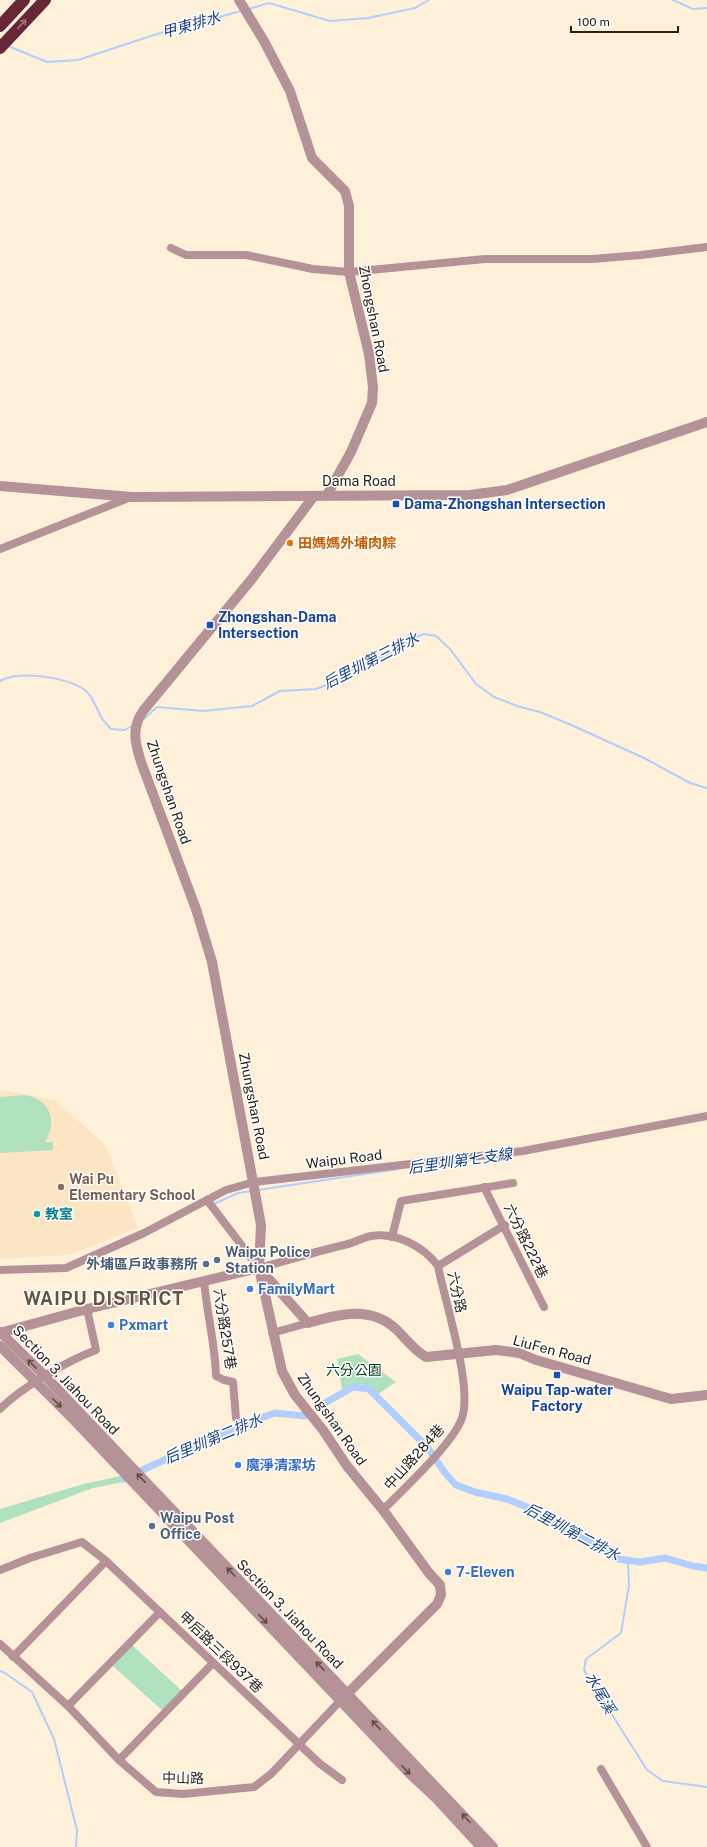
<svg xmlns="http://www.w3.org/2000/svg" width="707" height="1847" viewBox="0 0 707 1847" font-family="'Public Sans','Noto Sans TC',sans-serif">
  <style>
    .built { fill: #fce5c3 }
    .green { fill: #b0e1be }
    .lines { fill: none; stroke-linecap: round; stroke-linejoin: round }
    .stream { stroke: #b1cefe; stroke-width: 2 }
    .canal { stroke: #b1cefe; stroke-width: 7 }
    .minor { stroke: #b59297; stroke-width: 8 }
    .tertiary { stroke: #b59297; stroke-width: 10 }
    .motorway { stroke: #662635; stroke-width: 12 }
    .oneway { stroke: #9c727c }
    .oneway2 { stroke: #5f4d49 }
    .transit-dot { fill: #1a4fb4; stroke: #fff; stroke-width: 1.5 }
    .food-dot { fill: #e8710a; stroke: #fff; stroke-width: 1.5 }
    .education-dot { fill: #8d6e63; stroke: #fff; stroke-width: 1.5 }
    .culture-dot { fill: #0f9aa8; stroke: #fff; stroke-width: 1.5 }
    .service-dot { fill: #5c6f8a; stroke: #fff; stroke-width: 1.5 }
    .shop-dot { fill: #3f7fe0; stroke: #fff; stroke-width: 1.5 }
    .labels { text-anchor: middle; stroke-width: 3; stroke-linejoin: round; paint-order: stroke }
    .street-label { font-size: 14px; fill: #251f15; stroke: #fff }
    .transit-label { font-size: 14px; font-weight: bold; fill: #164399; stroke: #fff; text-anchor: start }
    .food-label { font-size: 14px; font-weight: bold; fill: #c56008; stroke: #fff; text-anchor: start }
    .education-label { font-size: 14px; font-weight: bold; fill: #785e54; stroke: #fff; text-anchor: start }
    .culture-label { font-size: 14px; font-weight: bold; fill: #0d838f; stroke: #fff; text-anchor: start }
    .service-label { font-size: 14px; font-weight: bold; fill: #4e5e75; stroke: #fff; text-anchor: start }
    .shop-label { font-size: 14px; font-weight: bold; fill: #366cbe; stroke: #fff; text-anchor: start }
    .park-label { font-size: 14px; fill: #01361a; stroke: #fff }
    .water-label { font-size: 15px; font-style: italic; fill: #1a4185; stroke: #fff }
    .district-label { font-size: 18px; font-weight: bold; letter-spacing: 1px; fill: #64543d; stroke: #fff }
  </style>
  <rect width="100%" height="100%" fill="#fff0da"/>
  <polygon class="built" points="0,1090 55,1100 106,1146 138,1228 69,1255 0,1259"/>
  <g class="green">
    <path d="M25 1095C50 1100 58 1120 45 1142H53V1150L0 1153V1097Z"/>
    <path d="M358 1354 396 1382 378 1394C364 1381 359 1383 342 1389L337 1359Z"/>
    <polygon points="121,1476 123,1482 93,1488 0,1523 0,1509 83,1484"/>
    <polygon points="132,1645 182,1691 163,1711 113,1666"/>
  </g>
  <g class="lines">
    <g class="stream">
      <polyline points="673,0 693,9 707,8"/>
      <polyline points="249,9 269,3 330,21 368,18 415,8 429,0"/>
      <polyline points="8,46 47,62 78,60 154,35 241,11"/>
      <path d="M0 681C20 670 68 677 86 691 93 697 97 709 101 717 104 722 108 725 111 729L125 730 133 725"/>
      <polyline points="144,719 157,707 204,711 232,708 252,706 280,691 316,689 334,682 347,672 362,665 397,651 411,639 424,634 436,636 450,649 476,684 494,697 517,706 540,712 569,724 644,758 690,783 707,788"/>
      <polyline points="258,1190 398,1169"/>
      <polyline points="214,1204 238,1193 252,1191"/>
      <polyline points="628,1561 629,1585 621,1633 586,1659 584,1670 647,1770 663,1781 707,1787"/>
      <polyline points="0,1671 5,1673 32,1692 54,1739 77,1830 76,1847"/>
    </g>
    <g class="canal">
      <polyline points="318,1407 353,1387 369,1389 428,1448 445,1473 456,1485 475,1492 507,1499 532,1509 618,1559 640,1562 665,1558 693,1566 707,1568"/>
      <polyline points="123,1479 240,1425 275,1413 305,1416"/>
    </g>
    <g class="minor">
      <polyline points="171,248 186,255 246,255 313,269 349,272 485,259 592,259 641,255 707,247"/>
      <polyline points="0,549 131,497"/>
      <polyline points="484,1187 544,1307"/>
      <path d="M207 1200 259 1268C289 1260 318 1251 348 1244 356 1242 364 1237 371 1236 397 1232 424 1247 438 1266 445 1302 473 1387 462 1418 453 1444 403 1489 383 1510"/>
      <polyline points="392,1237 401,1201 513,1183"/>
      <polyline points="438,1266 505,1225"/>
      <polyline points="0,1270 66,1268 144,1233 226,1190 254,1182 523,1151 707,1116"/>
      <path d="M204 1281C207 1314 215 1343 216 1376L224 1380 233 1382 236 1418"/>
      <polyline points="272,1333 308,1323"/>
      <path d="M0 1409C22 1387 67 1361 96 1350L87 1309"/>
      <polyline points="0,1570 30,1558 82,1542 106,1561 319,1763 342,1780"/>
      <polyline points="0,1644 68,1706 119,1760 156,1792 183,1794 254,1787 271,1774 340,1701"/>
      <polyline points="13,1657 106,1561"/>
      <polyline points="68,1706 160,1612"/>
      <polyline points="119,1760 213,1663"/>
      <polyline points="601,1769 647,1847"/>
    </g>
    <g class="tertiary">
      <polyline points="239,0 264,41 290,91 312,158 345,191 349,206 349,272 369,354 373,387 372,403 351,452 327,495"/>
      <polyline points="0,486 132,497 470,495 507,490 707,422"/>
      <path d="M314 496 251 580 143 711C131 729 135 742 141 762L196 909 212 962 261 1225 259 1268 282 1371 295 1395 323 1430 347 1466 383 1510 429 1573 440 1585 441 1595 437 1604 340 1701"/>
      <path d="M259 1268 308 1323C338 1314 371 1305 397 1330 407 1340 414 1350 426 1357L496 1350 519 1353 536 1360 671 1399 707 1395"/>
      <polyline points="0,1332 45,1376 493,1847"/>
      <polyline points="0,1333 87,1309 259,1268"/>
      <polyline points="0,1346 75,1421 410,1774 436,1798 481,1847"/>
    </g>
    <g class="motorway">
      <polyline points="0,26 24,0"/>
      <polyline points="0,48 45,0"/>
    </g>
  </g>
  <defs><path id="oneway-shaft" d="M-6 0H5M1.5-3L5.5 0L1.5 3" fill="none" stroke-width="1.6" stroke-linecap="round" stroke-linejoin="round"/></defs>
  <use class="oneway" href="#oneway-shaft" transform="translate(22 24) rotate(-47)"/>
  <g class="oneway2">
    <use href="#oneway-shaft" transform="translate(32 1364) rotate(-135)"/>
    <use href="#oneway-shaft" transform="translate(57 1403) rotate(45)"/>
    <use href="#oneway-shaft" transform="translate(141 1478) rotate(-134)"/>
    <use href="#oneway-shaft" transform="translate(231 1572) rotate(-134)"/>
    <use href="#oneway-shaft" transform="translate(263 1619) rotate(46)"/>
    <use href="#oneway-shaft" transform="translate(320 1666) rotate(-134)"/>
    <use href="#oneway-shaft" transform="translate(376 1725) rotate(-134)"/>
    <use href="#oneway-shaft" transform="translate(406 1770) rotate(46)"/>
    <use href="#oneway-shaft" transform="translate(466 1818) rotate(-132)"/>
  </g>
  <g class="transit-dot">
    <rect x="392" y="500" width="8" height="8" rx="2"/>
    <rect x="206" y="621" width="8" height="8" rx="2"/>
    <rect x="553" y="1371" width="8" height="8" rx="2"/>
  </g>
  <circle class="food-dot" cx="290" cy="543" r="4"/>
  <circle class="education-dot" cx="61" cy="1187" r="4"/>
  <circle class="culture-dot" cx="37" cy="1214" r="4"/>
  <g class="service-dot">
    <circle cx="217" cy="1260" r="4"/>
    <circle cx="206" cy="1264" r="4"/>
    <circle cx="152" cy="1526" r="4"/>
  </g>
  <g class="shop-dot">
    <circle cx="250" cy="1289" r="4"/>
    <circle cx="111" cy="1325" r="4"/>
    <circle cx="238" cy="1465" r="4"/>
    <circle cx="448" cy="1572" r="4"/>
  </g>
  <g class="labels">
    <g class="street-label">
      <text transform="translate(374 319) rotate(79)" y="5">Zhongshan Road</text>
      <text x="359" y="486">Dama Road</text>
      <text transform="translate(169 792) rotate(71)" y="5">Zhungshan Road</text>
      <text transform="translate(254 1106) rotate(79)" y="5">Zhungshan Road</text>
      <text transform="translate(344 1159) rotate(-7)" y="5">Waipu Road</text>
      <text transform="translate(526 1241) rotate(64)" y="5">六分路222巷</text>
      <text transform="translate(457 1292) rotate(77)" y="5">六分路</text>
      <text transform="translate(225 1329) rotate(81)" y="5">六分路257巷</text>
      <text transform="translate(552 1350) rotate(15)" y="5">LiuFen Road</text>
      <text transform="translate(66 1380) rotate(46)" y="5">Section 3, Jiahou Road</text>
      <text transform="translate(332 1419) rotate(55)" y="5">Zhungshan Road</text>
      <text transform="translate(414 1457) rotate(-48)" y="5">中山路284巷</text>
      <text transform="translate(290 1614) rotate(46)" y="5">Section 3, Jiahou Road</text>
      <text transform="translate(221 1652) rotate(44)" y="5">甲后路三段937巷</text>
      <text transform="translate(183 1778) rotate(1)" y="5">中山路</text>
    </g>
    <g class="transit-label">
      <text x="404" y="509">Dama-Zhongshan Intersection</text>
      <text x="218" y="622">Zhongshan-Dama<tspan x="218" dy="16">Intersection</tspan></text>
      <text x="557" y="1395" text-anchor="middle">Waipu Tap-water<tspan x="557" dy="16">Factory</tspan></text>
    </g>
    <g class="food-label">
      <text x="298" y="548">田媽媽外埔肉粽</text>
    </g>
    <g class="education-label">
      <text x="69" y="1184">Wai Pu<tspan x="69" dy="16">Elementary School</tspan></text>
    </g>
    <g class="culture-label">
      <text x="45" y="1219">教室</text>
    </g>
    <g class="service-label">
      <text x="225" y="1257">Waipu Police<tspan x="225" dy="16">Station</tspan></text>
      <text x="198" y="1269" text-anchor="end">外埔區戶政事務所</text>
      <text x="160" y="1523">Waipu Post<tspan x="160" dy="16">Office</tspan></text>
    </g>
    <g class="shop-label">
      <text x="258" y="1294">FamilyMart</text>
      <text x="119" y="1330">Pxmart</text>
      <text x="246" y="1470">魔淨清潔坊</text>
      <text x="456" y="1577">7-Eleven</text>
    </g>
    <g class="park-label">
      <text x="354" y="1375">六分公園</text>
    </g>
    <g class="water-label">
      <text transform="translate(191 25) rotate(-16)" y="5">甲東排水</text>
      <text transform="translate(371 661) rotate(-27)" y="5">后里圳第三排水</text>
      <text transform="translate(460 1161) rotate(-8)" y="5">后里圳第七支線</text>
      <text transform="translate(213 1439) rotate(-23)" y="5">后里圳第二排水</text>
      <text transform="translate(572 1532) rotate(28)" y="5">后里圳第二排水</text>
      <text transform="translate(600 1693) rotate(60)" y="5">水尾溪</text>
    </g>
    <g class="district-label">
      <text x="104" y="1305">WAIPU DISTRICT</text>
    </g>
  </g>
  <path d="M571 26v6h107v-6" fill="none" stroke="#251f15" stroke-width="2"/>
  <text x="577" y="26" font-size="12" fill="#251f15" stroke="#ffffff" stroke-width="3" paint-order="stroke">100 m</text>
</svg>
